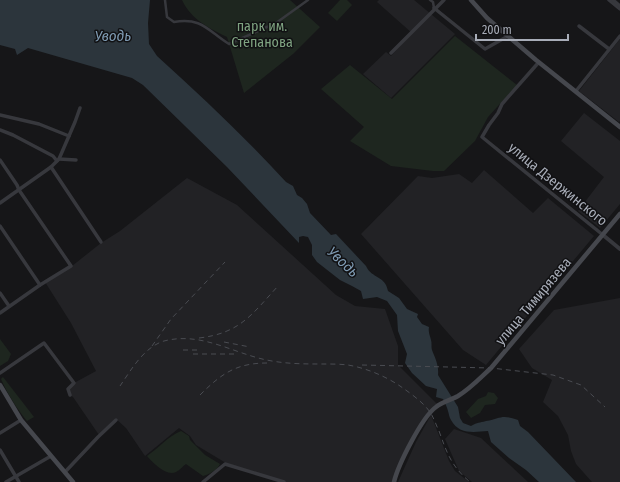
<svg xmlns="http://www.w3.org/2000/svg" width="620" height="482" viewBox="0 0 620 482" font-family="'Fira Sans Condensed',sans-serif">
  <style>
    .built { fill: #222225 }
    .green { fill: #1e261f }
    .water { fill: #2c353c }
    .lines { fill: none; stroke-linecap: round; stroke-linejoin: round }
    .pedestrian { stroke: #37383d; stroke-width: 2.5 }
    .minor { stroke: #37383d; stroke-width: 3.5 }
    .tertiary { stroke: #37383d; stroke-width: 4 }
    .secondary { stroke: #45474d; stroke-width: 4.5 }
    .rail { stroke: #4a4c52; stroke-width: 1; stroke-dasharray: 5 4; stroke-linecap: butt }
    .labels { text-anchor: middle; stroke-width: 3; stroke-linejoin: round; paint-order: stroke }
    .park-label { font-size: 14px; fill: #7fa381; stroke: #111113 }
    .street-label { font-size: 14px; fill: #a8adb8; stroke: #111113 }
    .water-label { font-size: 15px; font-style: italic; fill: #7f9bb3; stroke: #111113 }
  </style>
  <rect width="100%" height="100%" fill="#161618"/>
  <g class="built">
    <polygon points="379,0 414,0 455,34 391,98 363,74 386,52 391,56 412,33 377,2"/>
    <polygon points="620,39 620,121 619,122 579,91"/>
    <polygon points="584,113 620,141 620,204 600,228 578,211 604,177 561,141"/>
    <polygon points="484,170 533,213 548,198 594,236 486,365 463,350 361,234 418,176 432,178 459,174 472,183"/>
    <polygon points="187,178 237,205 336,295 355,306 385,309 398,346 398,365 437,404 427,414 393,482 286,482 226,463 196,445 190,436 179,428 145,456 126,428 116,419 99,435 73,397 70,395 68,389 74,383 96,371 71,323 45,282 72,266 101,243 120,231"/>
    <polygon points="620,298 620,482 592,482 576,464 571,451 568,435 558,416 543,402 552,380 532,368 519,349 554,310"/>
    <polygon points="431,415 449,461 455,471 469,482 398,482 416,442"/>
    <polygon points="454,429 481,438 528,482 472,482 459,471 445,439"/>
  </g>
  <g class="green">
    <path d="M182 0H290L320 27 293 54 244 93 227 37C208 28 191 19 182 0Z"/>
    <polygon points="340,0 347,0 352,5 337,21 328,13"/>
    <polygon points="455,36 517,85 488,117 475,141 444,171 433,171 391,166 350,141 364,127 321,89 350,65 392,99"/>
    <polygon points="0,339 11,354 8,361 0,366"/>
    <path d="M3 377 34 417 27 421C17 409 7 393 1 379Z"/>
    <polygon points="488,392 494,393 498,398 495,404 485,405 480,413 471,418 466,412 478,399 486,396"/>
    <path d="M181 431 189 436 190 440 205 455 220 464C217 470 210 474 203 476L186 464C183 466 180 470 176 472 167 477 153 463 147 456 159 448 168 436 181 431Z"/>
  </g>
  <path class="water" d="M0 0H150L148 23 149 44 157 56C202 97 245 137 286 182L293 186 297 195 302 198 307 204 310 213 331 235 336 234 366 266C372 279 385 275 388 291L399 298 407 309 418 314 417 317 422 324 429 327C428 333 430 335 431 340 432 343 431 346 432 350 435 358 439 365 438 375L458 407 460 418 463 423 471 426C478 422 479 423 486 421 502 418 501 414 518 420L520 426 528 432 576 482H539L526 470 509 458 491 442 488 431C474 432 459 435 451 420 449 417 449 414 448 411 447 407 445 403 443 399L436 397 437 389 426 386 412 373 405 363 407 354 398 331 397 315 387 301 377 297 363 299 361 291 352 286 340 280 317 262 312 255V245L308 237 303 236 299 237V243L227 167 143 85 132 78 28 48 17 55 15 49 0 45Z"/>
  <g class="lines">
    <g class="pedestrian">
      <path d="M165 0 167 17 174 22C202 17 208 31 229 44L276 23 308 0"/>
      <polyline points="430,0 433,2 434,8"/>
    </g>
    <g class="minor">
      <polyline points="609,0 620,9"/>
      <polyline points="613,0 620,6"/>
      <polyline points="434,8 485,49 508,36"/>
      <polyline points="579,26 609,49"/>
      <polyline points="391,53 444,0"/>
      <polyline points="539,62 502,104 498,113 489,125 482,137 603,235"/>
      <polyline points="576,91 620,36"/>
      <polyline points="0,115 39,124 69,136"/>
      <polyline points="0,130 13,135 53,156 57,161"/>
      <polyline points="59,159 76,160"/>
      <polyline points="0,160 17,185 19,190 71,266 40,285 0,313"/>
      <polyline points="51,167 101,242"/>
      <polyline points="0,203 51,167 59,159 75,122 80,108"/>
      <polyline points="0,226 40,285"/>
      <polyline points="0,293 9,306"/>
      <polyline points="0,373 44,343 74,383 68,389 70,395"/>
      <polyline points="0,433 21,420"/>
      <polyline points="0,450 19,482"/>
      <polyline points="65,472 98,437 116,420"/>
      <polyline points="6,482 51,456"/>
      <polyline points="203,482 225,464 284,482"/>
    </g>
    <polyline class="tertiary" points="603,235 620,249"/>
    <g class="secondary">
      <polyline points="471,0 487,18 536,60 620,127"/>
      <polyline points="0,385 21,420 73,482"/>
      <path d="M394 482C398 465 422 417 436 407 442 402 451 400 458 396 471 388 480 378 491 368L620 214"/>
    </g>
    <g class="rail">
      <path d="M199 338C241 333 252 314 279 285"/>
      <polyline points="224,342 250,347"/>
      <polyline points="152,346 171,319 225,262"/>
      <polyline points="183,350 199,350"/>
      <polyline points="193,354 235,354"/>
      <polyline points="362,365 491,368 553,375 581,385 605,407"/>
      <path d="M120 386C131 370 144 347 164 341 203 331 235 355 272 361 289 364 306 364 323 364 331 364 340 364 348 365 366 368 385 376 400 386 410 393 423 402 430 412 434 418 436 425 439 431 447 453 451 466 470 482"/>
      <path d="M200 395C221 374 236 363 267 363"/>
    </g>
  </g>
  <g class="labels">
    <g class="park-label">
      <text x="262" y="31">парк им.<tspan x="262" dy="16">Степанова</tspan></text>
    </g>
    <g class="street-label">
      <text transform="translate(558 184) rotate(39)" y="5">улица Дзержинского</text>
      <text transform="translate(533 301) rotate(-50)" y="5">улица Тимирязева</text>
    </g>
    <g class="water-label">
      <text x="113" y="41">Уводь</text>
      <text transform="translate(343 262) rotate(43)" y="5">Уводь</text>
    </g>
  </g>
  <path d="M476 34v6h92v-6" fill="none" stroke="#a8adb8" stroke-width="2"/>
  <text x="482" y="34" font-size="12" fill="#a8adb8" stroke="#111113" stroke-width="3" paint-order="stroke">200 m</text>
</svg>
